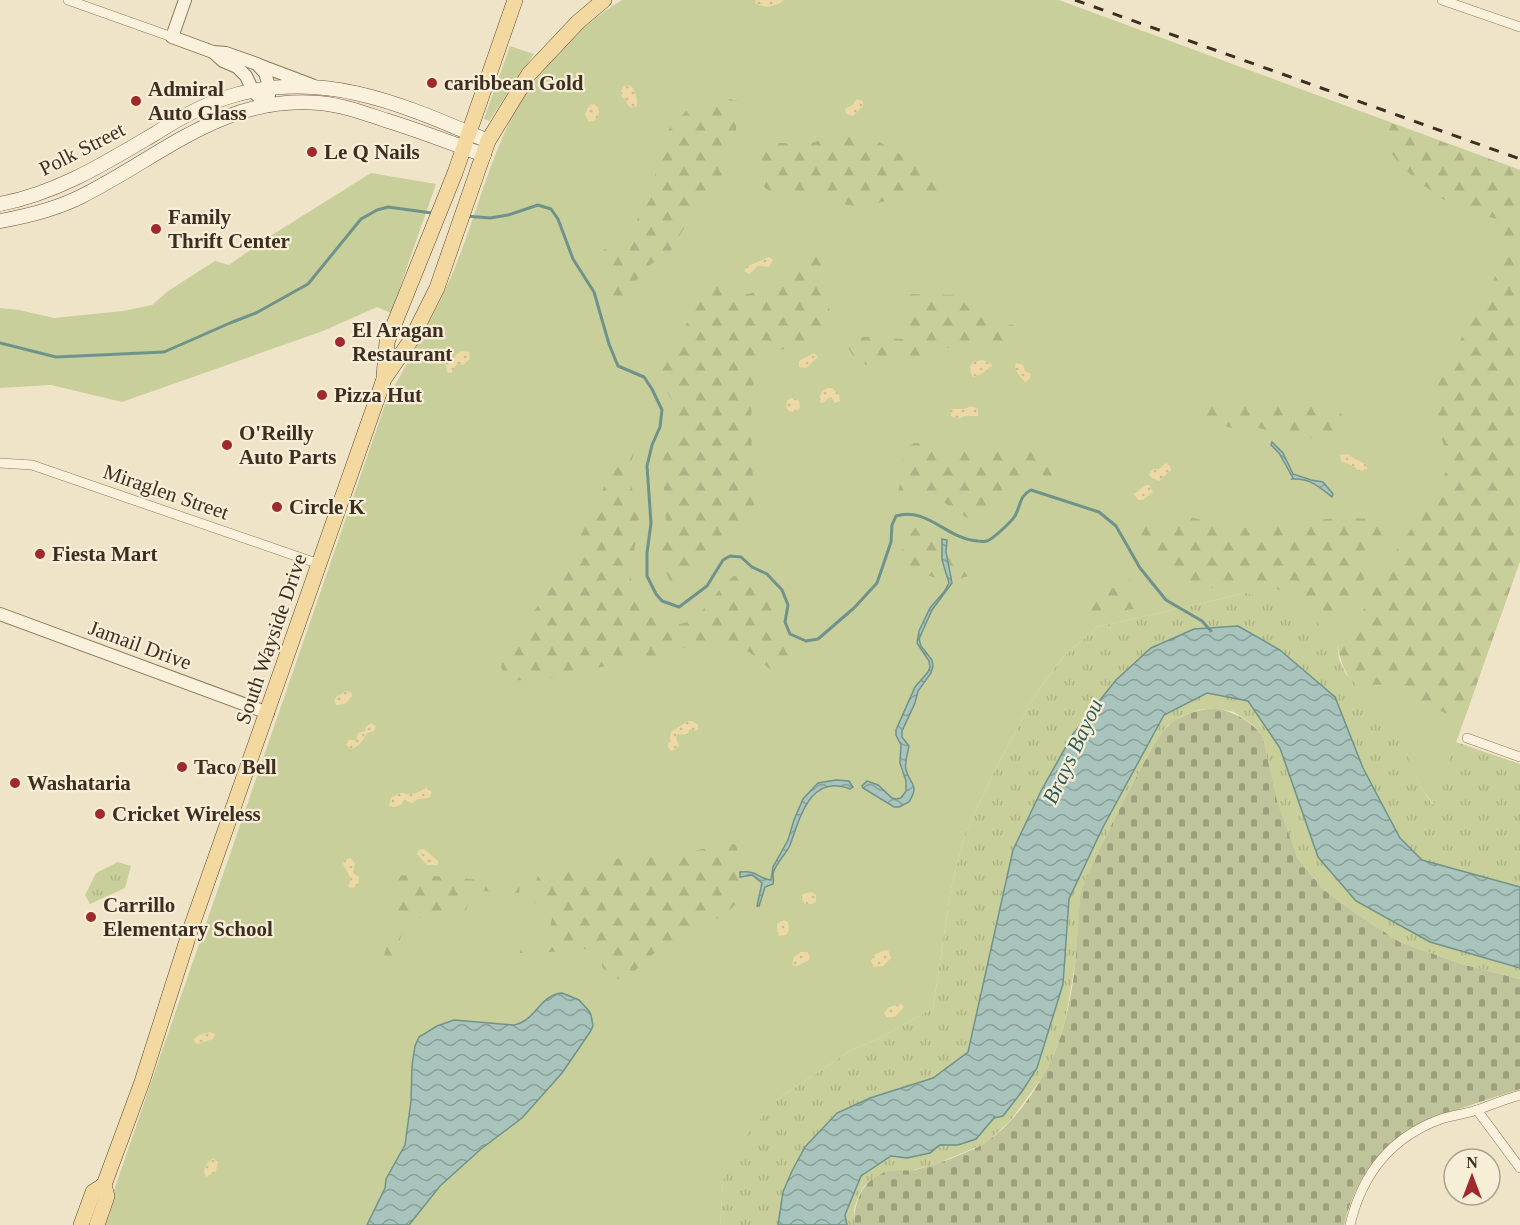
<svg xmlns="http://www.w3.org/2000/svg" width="1520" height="1225" viewBox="0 0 1520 1225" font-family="'Times New Roman',serif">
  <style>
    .grass { fill: #c9cf9b }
    .forest { fill: url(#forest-firs) }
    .sand { fill: url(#sand-dots) }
    .cemetery { fill: url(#cemetery-stones) }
    .park { fill: url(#park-tufts) }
    .water { fill: url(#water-waves); stroke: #6f938a; stroke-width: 1.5 }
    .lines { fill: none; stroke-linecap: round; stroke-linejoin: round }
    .stream { stroke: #6f938a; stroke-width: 3 }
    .minor-casing { stroke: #8d765c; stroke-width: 10 }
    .tertiary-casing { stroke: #8d765c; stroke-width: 14 }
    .secondary-casing { stroke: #6f573f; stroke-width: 15 }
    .primary-casing { stroke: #5b4430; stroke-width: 16 }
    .minor { stroke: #faf1dc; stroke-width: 9 }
    .tertiary { stroke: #faf1dc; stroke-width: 12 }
    .secondary { stroke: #faf1dc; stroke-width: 14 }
    .primary { stroke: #f3d9a0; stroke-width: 15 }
    .rail { stroke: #3d2e20; stroke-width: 3; stroke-dasharray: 10 10; stroke-linecap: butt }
    .poi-dot { fill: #9e2a2b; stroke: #f7eed8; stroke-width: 2 }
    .labels { text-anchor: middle; stroke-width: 4.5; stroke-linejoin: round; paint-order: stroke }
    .poi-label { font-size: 21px; font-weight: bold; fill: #3d2e20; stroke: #f7eed8; text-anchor: start }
    .street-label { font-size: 21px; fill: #3d2e20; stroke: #f7eed8 }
    .water-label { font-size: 22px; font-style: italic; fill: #2f5d5a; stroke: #f7eed8 }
  </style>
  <defs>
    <pattern id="forest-firs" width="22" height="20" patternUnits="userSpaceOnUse" patternTransform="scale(1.5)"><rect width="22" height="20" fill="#c9cf9b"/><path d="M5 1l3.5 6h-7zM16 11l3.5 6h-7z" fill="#aeb285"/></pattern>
    <pattern id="sand-dots" width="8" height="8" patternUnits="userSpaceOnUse" patternTransform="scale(1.5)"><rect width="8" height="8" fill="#ecd9a5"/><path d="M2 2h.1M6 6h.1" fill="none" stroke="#cbbb8e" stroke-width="1.8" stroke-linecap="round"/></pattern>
    <pattern id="cemetery-stones" width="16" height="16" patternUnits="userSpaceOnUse" patternTransform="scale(1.5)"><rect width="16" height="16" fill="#bfc49a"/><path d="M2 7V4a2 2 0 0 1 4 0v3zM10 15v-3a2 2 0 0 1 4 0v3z" fill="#9ca07d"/></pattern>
    <pattern id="park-tufts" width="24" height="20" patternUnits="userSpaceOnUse" patternTransform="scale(1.5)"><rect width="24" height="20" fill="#c9cf9b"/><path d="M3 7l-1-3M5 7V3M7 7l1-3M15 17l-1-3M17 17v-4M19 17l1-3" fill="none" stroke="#aeb285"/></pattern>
    <pattern id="water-waves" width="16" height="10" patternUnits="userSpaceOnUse" patternTransform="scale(1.5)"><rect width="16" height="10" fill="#a9c4bc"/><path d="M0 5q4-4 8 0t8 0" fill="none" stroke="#8ba098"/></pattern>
  </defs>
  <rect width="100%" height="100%" fill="#f0e4c8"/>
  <g class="grass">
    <path d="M622 0H1059L1520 170V561L1434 805 1423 791 1411 766 1356 686C1344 672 1340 660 1337 642L1246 593 1097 627 1063 657 1036 694 998 764 965 834 951 889 933 1008 880 1038 850 1051 778 1099 723 1181 720 1225H102L387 399C410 359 432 319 451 277 469 235 481 190 498 148 522 87 566 34 622 0Z"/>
    <polygon points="510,46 534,54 489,121 484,119"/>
    <polygon points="371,173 436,184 391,313 377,307 323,331 122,402 51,385 0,388 0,308 19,310 54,318 123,311 152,305 168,291 215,261 229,265 264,240"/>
  </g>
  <g class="forest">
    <polygon points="729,99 739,101 736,115 736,138 725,171 710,194 693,212 671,251 651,264 636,281 631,291 614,302 603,270 594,255 625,239 651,198 655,179 655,160 658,144 670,128 688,109"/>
    <path d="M1390 123 1520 170V561L1464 720 1440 711 1408 707C1388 681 1388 684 1356 686 1344 672 1340 660 1337 642L1360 617 1386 565 1436 494 1446 471 1444 447 1432 400 1435 386 1492 283 1501 261 1498 219C1485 216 1469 214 1458 208 1442 200 1401 170 1393 155 1387 146 1389 133 1390 123Z"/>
    <path d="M837 136H864L881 143 947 182 942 192 904 196 859 208 819 197 797 195 779 196 765 188 756 173C764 130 777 147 809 143 818 142 828 138 837 136Z"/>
    <path d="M825 250 829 256C828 265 824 274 824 283 824 295 831 307 830 319 828 346 777 343 760 363 745 382 754 490 755 518L719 539 707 553 700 570 687 583 672 584 666 573 661 557 666 526 663 470 664 445 677 428 672 400 660 380 661 367 696 308 704 291 712 285C723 288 736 297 748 294 767 290 807 261 825 250Z"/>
    <path d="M908 294 961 295C964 314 996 325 1014 325L1018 339 1011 344 982 343 951 348H941L934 352 930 357C919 360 909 358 897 358 889 358 882 363 875 365 859 368 849 353 846 340 867 333 886 340 907 339Z"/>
    <path d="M1212 399C1226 400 1240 405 1254 405 1279 406 1336 391 1346 423L1341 433 1333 438 1323 439 1292 436 1250 426 1236 429 1193 419 1191 414 1192 409 1203 402Z"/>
    <path d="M630 443 636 445C634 455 628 467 629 476 631 494 640 500 639 520 638 550 620 577 641 604 646 610 651 615 658 619 666 622 676 626 684 623 706 615 716 589 734 576 754 578 771 587 776 609 778 619 776 627 783 636 791 647 796 642 801 658L791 668 780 674C763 667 763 661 750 653 743 649 732 645 724 644 699 638 680 651 657 656 631 662 605 666 580 671 552 677 537 685 507 678L501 667 505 654 569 560 624 445Z"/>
    <path d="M914 443C931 442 948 448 965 448 1002 449 1033 438 1060 471L1059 478 1056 480C1047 479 1042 473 1034 472 1011 470 1008 512 987 519 968 526 956 508 941 501 929 494 913 495 899 495L898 491 903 472V451Z"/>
    <path d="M1186 517C1204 518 1217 528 1236 528 1288 528 1335 510 1388 522L1392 528 1346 612C1321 619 1296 592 1269 587 1241 581 1227 586 1200 590 1169 572 1149 561 1138 525L1144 522 1166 523Z"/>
    <polygon points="915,528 933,531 939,534 949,550 973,559 975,565 974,575 947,581 898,567 904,544"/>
    <path d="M1130 580 1145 607 1127 610 1092 627 1087 626C1073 598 1113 590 1130 580Z"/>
    <path d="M735 844C742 855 740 890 737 903 715 925 682 933 657 951 647 958 631 978 620 979 612 980 607 972 602 967V955L593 949C568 948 545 955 520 953L522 945 540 946 546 943 554 910 551 906 533 902 537 877C551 868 570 872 586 870 597 868 608 860 621 858 642 854 664 854 685 852 702 850 718 845 735 844Z"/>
    <path d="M399 875 452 877 520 885 519 893 480 891 472 893 466 910 458 916C439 913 417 912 404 930 399 939 396 953 393 963L383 959 403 891 402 887 394 882V878Z"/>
  </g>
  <g class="sand">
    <path d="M756 0H784C776 7 765 9 755 3Z"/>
    <path d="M629 85C635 88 638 99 637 106L631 108 627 104 626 99 622 98 621 91 624 86Z"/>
    <polygon points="856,99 863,101 863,106 853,116 846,114 845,109 853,105"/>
    <polygon points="591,104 597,105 599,112 596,120 589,122 585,115 587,109"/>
    <polygon points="769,257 773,260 769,267 758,266 749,274 744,271 748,266"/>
    <polygon points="461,351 469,352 470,359 463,365 457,364 451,373 447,372 445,363"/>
    <polygon points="814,353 818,357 806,368 799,367 799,361"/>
    <polygon points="982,360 989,362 992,366 981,374 973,377 969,368 973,362"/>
    <path d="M1016 363 1023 365 1025 371 1031 374 1029 381 1025 382C1021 377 1013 371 1016 363Z"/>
    <polygon points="831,387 839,395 840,401 835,403 830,397 823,403 820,402 819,398 823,390"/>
    <circle cx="793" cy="405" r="7"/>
    <polygon points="972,406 978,409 978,416 965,416 958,419 951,416 950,410 952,409 964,409"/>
    <polygon points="1348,454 1353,458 1366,464 1367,469 1359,471 1353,466 1341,461 1340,455"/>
    <polygon points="1166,463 1170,466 1171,470 1159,481 1150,477 1149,474 1153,469 1159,469"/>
    <polygon points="1146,485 1149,485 1153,492 1143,500 1138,500 1134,494"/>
    <polygon points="345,691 351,692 352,696 345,704 336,705 334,699"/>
    <polygon points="688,721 693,721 698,725 698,730 694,731 690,729 687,735 678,734 676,737 679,746 672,751 670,750 668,747 671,732"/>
    <path d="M371 723 376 726 374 731 367 733C364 739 358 748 351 749L346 745 349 740H356L358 733 365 731 366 727Z"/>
    <path d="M427 788 432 792 429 798 419 799 412 803 404 800 401 805 394 807 389 806 391 798C403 790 399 794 412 794 416 794 423 789 427 788Z"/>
    <polygon points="424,849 438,861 438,865 427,865 417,854 419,850"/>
    <polygon points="350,858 355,863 353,873 359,877 358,884 353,888 348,887 351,879 343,864 345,860"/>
    <polygon points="811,892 816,895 816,901 812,904 805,904 801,897 803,894"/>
    <polygon points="784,920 788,922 789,931 786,935 778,936 777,924"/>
    <path d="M888 950 891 958 883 966 874 967 871 961C874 953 880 951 888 950Z"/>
    <polygon points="801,952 808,952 810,959 798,966 792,965 794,957"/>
    <polygon points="901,1004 904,1007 895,1017 886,1017 884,1013 889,1007"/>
    <polygon points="210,1032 215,1034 213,1039 198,1044 195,1043 194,1039 199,1035"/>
    <path d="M213 1158 218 1162 216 1171 206 1177C201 1170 207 1162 213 1158Z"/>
  </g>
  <path class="cemetery" d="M1216 708C1236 713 1249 720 1262 735L1297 857 1323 889 1354 912 1400 942 1462 964 1520 979V1089C1485 1101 1428 1116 1399 1137 1370 1157 1352 1191 1344 1225H854C854 1202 862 1179 887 1171 896 1169 905 1171 914 1170 928 1168 974 1151 986 1142 1017 1121 1042 1083 1056 1049 1066 1023 1072 993 1075 965 1078 941 1074 916 1081 892 1083 883 1089 873 1093 863 1108 830 1124 798 1142 766 1150 752 1158 734 1170 724 1184 713 1199 710 1216 708Z"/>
  <g class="park">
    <polygon points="1246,593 1271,600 1313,619 1337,642 1339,659 1346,674 1391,721 1423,791 1433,805 1456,742 1520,764 1520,979 1462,964 1400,942 1354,912 1323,889 1297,857 1278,805 1262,735 1252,724 1234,712 1216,708 1199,710 1182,716 1167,726 1151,749 1104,839 1081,892 1075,965 1069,999 1063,1031 1047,1071 1010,1121 986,1143 934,1165 913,1170 887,1171 876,1176 864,1186 859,1195 854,1209 854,1225 720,1225 723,1181 733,1158 750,1131 778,1099 850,1051 880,1038 933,1008 951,889 965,834 998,764 1036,694 1063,657 1097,627"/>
    <polygon points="118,862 131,866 125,888 90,904 85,895 96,873"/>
  </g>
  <g class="water">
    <path d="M1272 442 1283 453 1293 474 1311 480 1323 482 1333 494 1332 497C1318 486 1310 478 1292 479L1293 478 1279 453 1271 445Z"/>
    <path d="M942 539 947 540 946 552 952 583 932 610 919 639 921 646 932 660 933 666 931 673 918 691 915 703 902 731V737L909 746C908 753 904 762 906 770 910 785 920 784 909 802L899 807H894L863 788 862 786 867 781 878 785 892 798 896 799 901 798 906 791V781L900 763 901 745 896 735V730L915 687 928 672 930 667 929 661 917 643 919 631 930 608 944 592 949 583 942 560Z"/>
    <polygon points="1238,626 1280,650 1335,697 1363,768 1400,838 1422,860 1520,887 1520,968 1430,942 1356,901 1318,857 1280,748 1248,701 1207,693 1164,715 1102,829 1069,899 1063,984 1037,1068 1023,1090 1003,1116 994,1118 976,1139 958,1145 940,1145 930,1153 907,1158 891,1156 861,1176 845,1215 847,1225 778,1225 783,1192 792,1171 805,1147 837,1113 870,1098 933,1078 968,1052 1013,850 1041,791 1073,734 1116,680 1151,648 1194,629"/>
    <path d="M836 780 849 781 853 787 850 789C810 773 800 818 790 845 786 855 775 863 773 874 773 878 774 881 773 884L765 887 759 906H757L762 883 752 875 740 877V872C758 870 758 879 771 880L773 867 788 840 794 820 803 799 818 783Z"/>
    <path d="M562 993 579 1000 589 1011 591 1015 593 1026 590 1032 562 1073 522 1118 481 1149 440 1186 409 1225H367L385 1188 386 1179 405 1145 411 1101 412 1066 415 1046 419 1037 437 1026 454 1020 514 1025C536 1021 539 995 562 993Z"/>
  </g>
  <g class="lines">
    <g class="stream">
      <path d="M466 216 490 218 508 215 538 205 551 209 558 219 573 259 594 292 609 344 618 366 644 377 652 389 662 410 660 427 652 445 647 466 651 523 647 553V576L656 594 662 601 679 607 707 586 723 560 730 556 741 557 752 567 767 574 782 590 788 605 785 622 790 634 806 641 818 639 854 608 877 583 891 542 892 525 896 516C927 506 948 540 978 541 981 541 984 542 987 541 993 539 1011 522 1015 516 1021 505 1019 496 1031 490L1099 512 1116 526 1140 568 1166 600 1202 621 1211 631"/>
      <polyline points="0,343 56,357 164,352 230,323 256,313 308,284 361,219 377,210 388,207 432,213"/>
    </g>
    <defs>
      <g id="minor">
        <polyline points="68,0 172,37"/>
        <polyline points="1442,0 1520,27"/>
        <polyline points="0,463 32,465 319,564"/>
        <polyline points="1467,738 1520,757"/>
        <polyline points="1477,1110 1520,1168"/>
        <path d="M1350 1225C1362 1174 1391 1137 1441 1119 1453 1115 1465 1114 1477 1110 1491 1105 1505 1099 1520 1095"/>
      </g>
      <g id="tertiary">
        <polyline points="185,0 172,37 213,52 226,53 257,64 265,73 270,89 267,106"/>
        <polyline points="213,52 223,61 237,67 246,76 253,91 267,106"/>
        <polyline points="259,65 312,85"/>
        <polyline points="0,614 268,713"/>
      </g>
      <g id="secondary">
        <path d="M0 204C58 193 107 162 156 133 178 119 201 106 225 98 320 67 402 104 488 141"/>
        <path d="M0 221C28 216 57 209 82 196 162 156 223 95 319 103 342 105 364 113 385 120 418 130 451 143 484 155"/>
      </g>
      <g id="primary">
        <polyline points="384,376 387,342 455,173 515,0"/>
        <polyline points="81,1225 93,1192 104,1185"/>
        <polyline points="97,1225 107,1196 104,1185 142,1082 192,925 384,379 411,340 437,288 488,141 529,74 578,22 604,0"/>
      </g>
    </defs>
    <use href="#minor" class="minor-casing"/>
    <use href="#tertiary" class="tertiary-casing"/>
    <use href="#secondary" class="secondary-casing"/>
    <use href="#primary" class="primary-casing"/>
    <use href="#minor" class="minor"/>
    <use href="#tertiary" class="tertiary"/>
    <use href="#secondary" class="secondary"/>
    <use href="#primary" class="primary"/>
    <polyline class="rail" points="1075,0 1520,159"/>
  </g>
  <g class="poi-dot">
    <circle cx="432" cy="83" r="6"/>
    <circle cx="136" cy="101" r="6"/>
    <circle cx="312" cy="152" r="6"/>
    <circle cx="156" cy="229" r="6"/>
    <circle cx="340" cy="342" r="6"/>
    <circle cx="322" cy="395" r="6"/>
    <circle cx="227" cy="445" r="6"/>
    <circle cx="277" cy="507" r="6"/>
    <circle cx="40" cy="554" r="6"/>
    <circle cx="182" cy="767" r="6"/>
    <circle cx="15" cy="783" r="6"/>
    <circle cx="100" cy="814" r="6"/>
    <circle cx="91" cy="917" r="6"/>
  </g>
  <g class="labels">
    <g class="poi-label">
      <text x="444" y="90">caribbean Gold</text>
      <text x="148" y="96">Admiral<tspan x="148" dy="24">Auto Glass</tspan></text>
      <text x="324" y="159">Le Q Nails</text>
      <text x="168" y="224">Family<tspan x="168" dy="24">Thrift Center</tspan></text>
      <text x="352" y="337">El Aragan<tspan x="352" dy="24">Restaurant</tspan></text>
      <text x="334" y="402">Pizza Hut</text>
      <text x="239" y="440">O'Reilly<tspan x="239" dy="24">Auto Parts</tspan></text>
      <text x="289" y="514">Circle K</text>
      <text x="52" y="561">Fiesta Mart</text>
      <text x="194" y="774">Taco Bell</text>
      <text x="27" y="790">Washataria</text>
      <text x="112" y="821">Cricket Wireless</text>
      <text x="103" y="912">Carrillo<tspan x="103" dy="24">Elementary School</tspan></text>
    </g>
    <g class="street-label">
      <text transform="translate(82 149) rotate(-27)" y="7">Polk Street</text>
      <text transform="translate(166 492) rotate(19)" y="7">Miraglen Street</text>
      <text transform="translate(271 639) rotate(-71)" y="7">South Wayside Drive</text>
      <text transform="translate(140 645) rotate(20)" y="7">Jamail Drive</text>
    </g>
    <g class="water-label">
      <text transform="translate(1072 751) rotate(-65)" y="8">Brays Bayou</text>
    </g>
  </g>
  <g transform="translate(1472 1177)"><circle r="28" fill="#f7eed8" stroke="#ada18e" stroke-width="1.5"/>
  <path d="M0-4.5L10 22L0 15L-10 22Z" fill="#9e2a2b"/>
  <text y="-9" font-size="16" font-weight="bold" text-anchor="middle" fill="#3d2e20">N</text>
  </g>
</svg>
